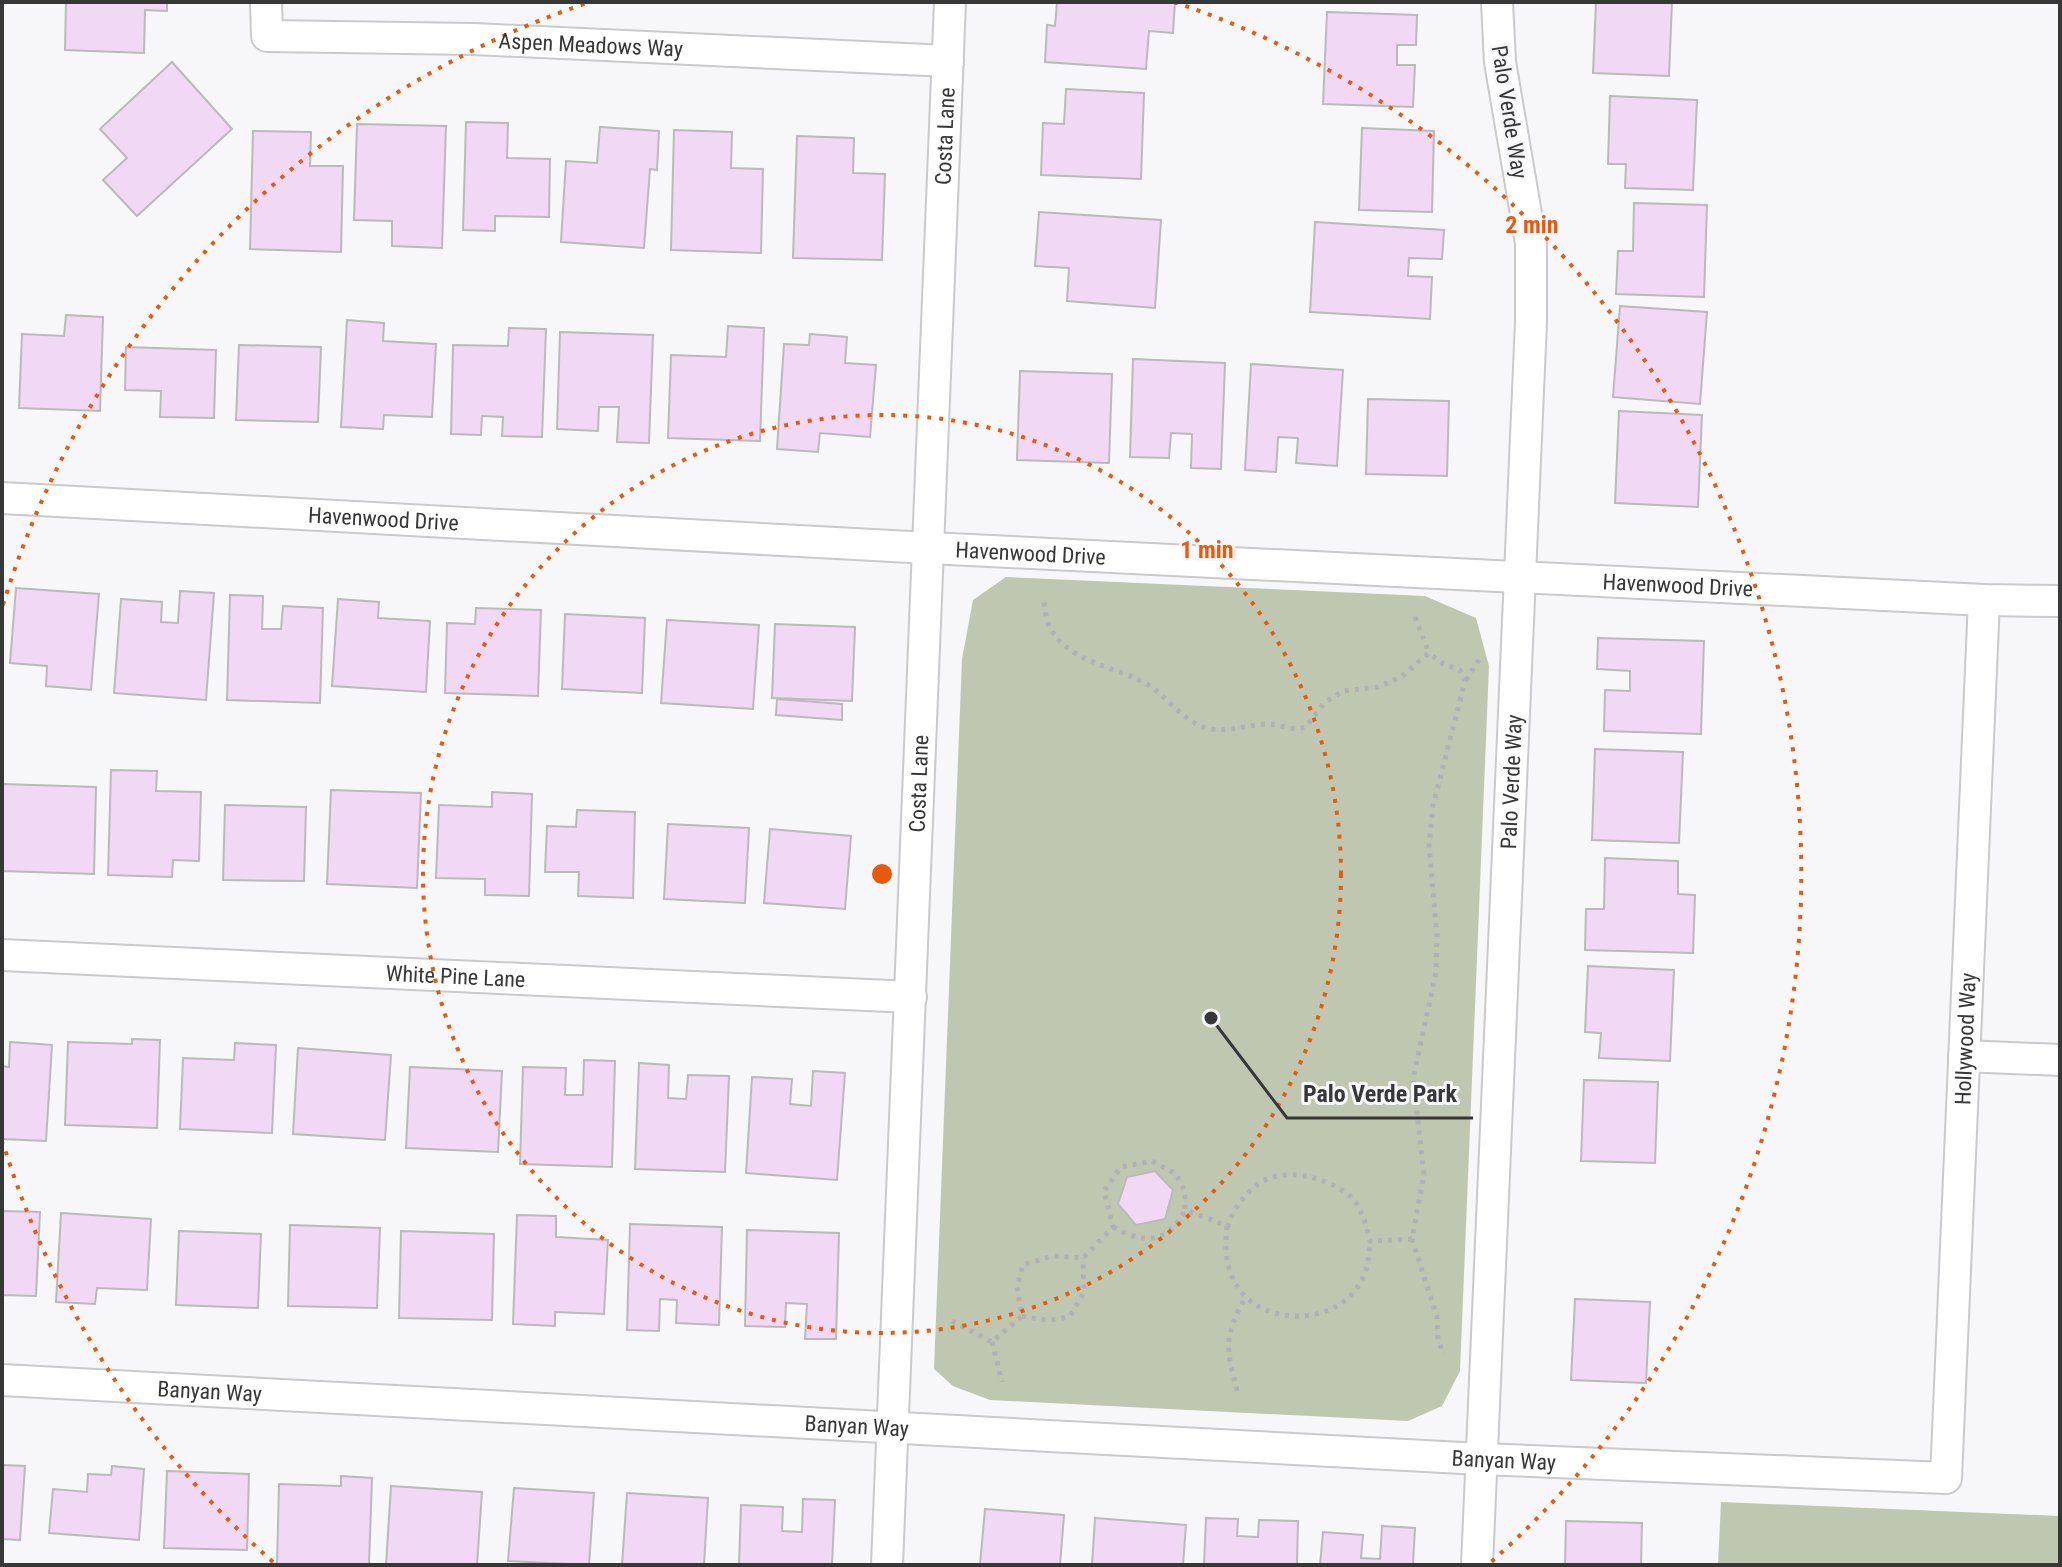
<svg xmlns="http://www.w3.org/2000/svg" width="2062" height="1567" viewBox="0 0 2062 1567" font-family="'Roboto Condensed',sans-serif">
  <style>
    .green { fill: #c0c7b1 }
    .building { fill: #f1d9f5; stroke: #bbb9bb; stroke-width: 2 }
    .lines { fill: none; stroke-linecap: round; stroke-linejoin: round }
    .minor-casing { stroke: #cacacc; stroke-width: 34 }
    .path { stroke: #b1b0b3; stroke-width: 5; stroke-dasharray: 4 6; stroke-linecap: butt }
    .minor { stroke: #fff; stroke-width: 30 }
    .ring { fill: none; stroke: #e8590c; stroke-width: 4; stroke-dasharray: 4 8 }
    .labels { text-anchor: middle; stroke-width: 6; stroke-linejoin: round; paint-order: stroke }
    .street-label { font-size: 22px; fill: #373738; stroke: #f7f6f9 }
    .centre { fill: #e8590c; stroke: #f7f6f9; stroke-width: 4 }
    .ring-label { font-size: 24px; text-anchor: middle; font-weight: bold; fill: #e8590c; stroke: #f7f6f9; stroke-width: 6; stroke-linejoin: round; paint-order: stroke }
    .leader { fill: none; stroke: #373738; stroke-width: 3 }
    .callout-dot { fill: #373738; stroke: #f7f6f9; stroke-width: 3 }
    .callout-label { font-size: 24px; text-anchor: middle; font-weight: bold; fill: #373738; stroke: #f7f6f9; stroke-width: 6; stroke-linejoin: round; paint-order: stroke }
  </style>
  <rect width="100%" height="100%" fill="#f7f6f9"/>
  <g class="green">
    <polygon points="1006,577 1425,596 1476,618 1489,666 1460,1371 1442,1406 1408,1421 990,1400 953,1386 934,1369 962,659 973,600"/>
    <polygon points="1721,1502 2060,1516 2060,1565 1718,1565"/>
  </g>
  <g class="building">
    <polygon points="66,2 167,2 167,11 145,10 144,53 65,50"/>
    <polygon points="1057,2 1175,2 1173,33 1149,31 1146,69 1045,62 1047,25 1055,26"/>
    <polygon points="1596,2 1672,2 1669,76 1593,73"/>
    <polygon points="1327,12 1417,15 1416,45 1397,45 1397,65 1415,65 1413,107 1323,104"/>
    <polygon points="172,62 232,129 137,216 103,180 127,158 100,129"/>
    <polygon points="1066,89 1144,93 1141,179 1041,175 1043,123 1064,124"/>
    <polygon points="1610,96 1697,100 1693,190 1625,188 1626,164 1608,164"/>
    <polygon points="466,122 508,123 507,158 550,159 549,217 495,216 495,231 463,230"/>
    <polygon points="357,124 446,126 442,248 392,246 392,221 354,220"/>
    <polygon points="600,127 659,131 657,170 650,169 644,248 561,242 566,161 597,163"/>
    <polygon points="1362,128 1434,131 1432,212 1359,210"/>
    <polygon points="674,130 732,132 731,168 763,169 761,253 671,250"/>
    <polygon points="253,131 311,132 310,166 343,166 341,252 250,249"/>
    <polygon points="797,136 854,138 853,173 885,174 882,260 793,258"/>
    <polygon points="1634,203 1707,205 1704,297 1616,294 1618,251 1633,251"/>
    <polygon points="1039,212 1161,220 1155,308 1067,301 1069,268 1035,266"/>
    <polygon points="1315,222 1444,230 1442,259 1409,258 1408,276 1432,277 1430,319 1310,312"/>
    <polygon points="1620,306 1707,312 1700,404 1613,397"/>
    <polygon points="66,315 103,317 100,411 19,408 22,334 64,336"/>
    <polygon points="347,320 384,323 383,341 436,344 432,417 384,415 383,429 341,427"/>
    <polygon points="728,326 764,328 760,441 668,438 671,355 726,357"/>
    <polygon points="509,328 546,329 542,437 502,436 503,417 482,416 481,435 451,434 453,345 508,346"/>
    <polygon points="560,332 653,335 649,443 617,442 619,407 599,407 598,431 557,429"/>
    <polygon points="810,334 847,337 845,363 876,365 870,437 820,433 818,452 777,449 784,344 809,345"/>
    <polygon points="239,345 321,347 318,422 236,420"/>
    <polygon points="126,347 216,350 214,418 160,417 161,391 125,390"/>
    <polygon points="1133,359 1225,363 1221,469 1191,468 1192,434 1171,433 1169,458 1130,457"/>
    <polygon points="1251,364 1343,370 1337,466 1296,463 1298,438 1278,437 1276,472 1245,470"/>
    <polygon points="1020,371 1112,374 1109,463 1017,460"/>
    <polygon points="1368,399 1449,401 1447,476 1366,474"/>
    <polygon points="1619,411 1702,415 1698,507 1615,503"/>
    <polygon points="16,588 99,594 91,690 46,686 47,666 10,663"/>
    <polygon points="180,591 214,593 206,700 114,693 121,599 162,602 161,622 178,623"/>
    <polygon points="230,595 263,596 262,629 281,629 283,606 323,608 320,703 227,700"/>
    <polygon points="338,599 379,602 378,618 430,621 426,692 332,686"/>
    <polygon points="476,608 541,610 538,696 445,693 447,623 475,624"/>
    <polygon points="565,614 645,618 642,693 562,689"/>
    <polygon points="667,620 759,625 753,709 661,703"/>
    <polygon points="775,624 855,627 852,701 772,698"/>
    <polygon points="1598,638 1704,641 1701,734 1604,731 1605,690 1630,691 1630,671 1597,669"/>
    <polygon points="777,699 842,704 842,720 776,715"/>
    <polygon points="1595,749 1683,752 1679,843 1592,840"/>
    <polygon points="111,770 157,771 156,791 201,792 199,861 173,860 172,877 108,875"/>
    <polygon points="3,784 96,787 94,874 2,871"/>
    <polygon points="331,790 421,793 417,888 327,884"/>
    <polygon points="492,792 532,794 529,896 485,895 485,879 436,878 439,805 492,807"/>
    <polygon points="225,805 306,807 304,881 223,880"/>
    <polygon points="577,810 635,812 633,898 578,896 579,872 545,872 547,826 576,827"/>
    <polygon points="668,824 749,828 745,903 664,899"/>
    <polygon points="770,829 851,836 845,909 764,903"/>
    <polygon points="1605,858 1678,861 1678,894 1695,895 1693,953 1585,950 1586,909 1604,909"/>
    <polygon points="1588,966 1674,970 1670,1061 1599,1058 1601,1033 1585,1032"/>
    <polygon points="132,1039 160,1040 157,1128 65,1125 68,1042 132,1044"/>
    <polygon points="10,1042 52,1045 46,1141 2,1139 2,1066 9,1067"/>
    <polygon points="235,1043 276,1045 272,1133 180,1129 183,1058 234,1060"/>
    <polygon points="298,1048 391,1055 385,1140 293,1134"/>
    <polygon points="584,1060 615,1061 612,1167 520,1164 523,1067 566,1068 565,1095 583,1095"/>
    <polygon points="639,1063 669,1065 668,1098 686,1099 688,1075 729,1076 725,1172 635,1169"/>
    <polygon points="410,1067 502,1071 498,1152 406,1148"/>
    <polygon points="813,1071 845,1073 837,1180 746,1173 752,1077 792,1079 790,1104 811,1106"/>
    <polygon points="1584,1080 1658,1082 1655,1163 1581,1161"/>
    <polygon points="1155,1171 1173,1190 1165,1219 1136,1225 1118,1204 1127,1177"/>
    <polygon points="2,1211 40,1212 36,1296 2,1295"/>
    <polygon points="61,1213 151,1219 147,1290 97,1288 95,1304 56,1302"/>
    <polygon points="517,1215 556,1216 556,1237 608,1240 604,1314 555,1312 555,1326 513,1324"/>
    <polygon points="630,1224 722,1227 719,1325 676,1323 677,1300 660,1299 659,1331 627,1330"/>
    <polygon points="290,1225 380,1228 377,1308 288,1306"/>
    <polygon points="747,1230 839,1233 836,1339 805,1339 807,1304 786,1303 785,1327 745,1326"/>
    <polygon points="179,1231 261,1234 258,1308 176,1305"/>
    <polygon points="401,1231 494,1234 492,1320 399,1318"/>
    <polygon points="1575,1299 1650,1302 1646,1383 1571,1380"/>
    <polygon points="2,1465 25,1466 20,1540 2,1539"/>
    <polygon points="112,1466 144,1469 139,1540 49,1533 53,1489 87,1492 88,1474 111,1475"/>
    <polygon points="167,1471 249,1474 247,1550 164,1548"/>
    <polygon points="341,1476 372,1478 369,1565 277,1565 279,1484 341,1486"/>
    <polygon points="391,1486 482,1492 477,1565 386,1565"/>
    <polygon points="514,1488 594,1493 589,1565 508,1561"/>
    <polygon points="627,1493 708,1498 704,1565 622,1565"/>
    <polygon points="803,1499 835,1500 832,1565 739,1565 741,1505 783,1507 782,1531 802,1532"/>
    <polygon points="985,1509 1064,1515 1060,1565 980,1565"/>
    <polygon points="1095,1518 1186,1525 1183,1565 1092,1565"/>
    <polygon points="1206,1518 1238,1519 1237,1536 1258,1537 1259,1520 1298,1521 1297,1565 1204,1565"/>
    <polygon points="1566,1521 1642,1523 1641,1565 1565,1565"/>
    <polygon points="1382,1526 1415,1528 1413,1565 1320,1565 1323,1532 1363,1535 1361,1558 1380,1559"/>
  </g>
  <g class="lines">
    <defs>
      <g id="minor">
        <path id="s1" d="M266 2 267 36 474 39 948 61"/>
        <path id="s2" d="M2 498 929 548 1984 600 2060 601"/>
        <path id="s3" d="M2 955 911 997"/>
        <polyline points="1964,1056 2060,1060"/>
        <path id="s4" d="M2 1380 1481 1459 1946 1478 1984 600"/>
        <path id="s5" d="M887 1565 950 2"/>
        <path id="s6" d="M1477 1565 1531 322V243L1500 62 1497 2"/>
      </g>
    </defs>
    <use href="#minor" class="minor-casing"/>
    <g class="path">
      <polyline points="1415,617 1429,653"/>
      <polyline points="1466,680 1479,660"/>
      <path d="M1227 1226C1225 1244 1225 1264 1234 1281 1257 1327 1335 1328 1360 1283 1368 1270 1369 1256 1370 1241"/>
      <path d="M1113 1227C1144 1244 1167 1245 1185 1210"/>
      <polyline points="1412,1239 1437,1317 1438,1340 1444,1354"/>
      <path d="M1022 1316C1040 1320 1053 1322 1070 1316L1084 1292 1083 1258"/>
      <path d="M952 1321 992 1342 1022 1316 1017 1287 1023 1265 1052 1256 1083 1258 1113 1227 1104 1191 1121 1167 1152 1161 1176 1174 1185 1192V1210L1228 1226C1233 1207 1253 1182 1273 1177 1297 1170 1331 1180 1350 1196 1362 1207 1366 1226 1370 1241L1412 1239 1424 1174 1413 1079 1436 972 1437 936 1429 845 1433 806 1465 681 1460 670 1443 664 1429 653 1401 677 1378 687 1343 691 1324 703 1306 727C1288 732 1280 723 1264 724 1241 726 1221 735 1198 725 1180 716 1166 697 1150 686 1118 666 1070 664 1050 628 1046 620 1045 608 1043 598"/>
      <polyline points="992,1342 1002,1382"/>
      <path d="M1237 1391C1226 1346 1223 1339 1246 1296"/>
    </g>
    <use href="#minor" class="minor"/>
  </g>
  <g class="ring">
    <circle cx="882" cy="874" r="459"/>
    <path d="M273 1562A919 919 0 0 1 3 1143M3 605A919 919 0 0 1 590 2M1174 2A919 919 0 0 1 1491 1562"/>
  </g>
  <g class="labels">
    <g class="street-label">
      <text dy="8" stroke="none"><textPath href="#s1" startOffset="358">Aspen Meadows Way</textPath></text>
      <text transform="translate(1510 112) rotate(81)" y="8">Palo Verde Way</text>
      <text dy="8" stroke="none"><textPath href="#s5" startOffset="1430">Costa Lane</textPath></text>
      <text dy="8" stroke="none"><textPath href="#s2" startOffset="382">Havenwood Drive</textPath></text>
      <text dy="8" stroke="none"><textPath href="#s2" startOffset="1030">Havenwood Drive</textPath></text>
      <text dy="8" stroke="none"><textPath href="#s2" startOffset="1678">Havenwood Drive</textPath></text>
      <text dy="8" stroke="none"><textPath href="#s6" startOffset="784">Palo Verde Way</textPath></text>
      <text dy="8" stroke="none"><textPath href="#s5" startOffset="782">Costa Lane</textPath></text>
      <text dy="8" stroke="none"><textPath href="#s3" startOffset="454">White Pine Lane</textPath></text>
      <text dy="8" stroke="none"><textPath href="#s4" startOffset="2386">Hollywood Way</textPath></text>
      <text dy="8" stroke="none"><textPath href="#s4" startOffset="208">Banyan Way</textPath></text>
      <text dy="8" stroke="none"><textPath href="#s4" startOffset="856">Banyan Way</textPath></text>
      <text dy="8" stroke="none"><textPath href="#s4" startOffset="1504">Banyan Way</textPath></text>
    </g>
  </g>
  <circle cx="882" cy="874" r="12" class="centre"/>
  <g class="ring-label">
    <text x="1532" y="233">2 min</text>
    <text x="1207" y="558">1 min</text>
  </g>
  <path class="leader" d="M1211 1018L1287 1118H1473"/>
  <circle class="callout-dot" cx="1211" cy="1018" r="8"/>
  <g class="callout-label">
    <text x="1380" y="1102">Palo Verde Park</text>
  </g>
  <rect width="2062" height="1567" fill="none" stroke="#373738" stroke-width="8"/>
</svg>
